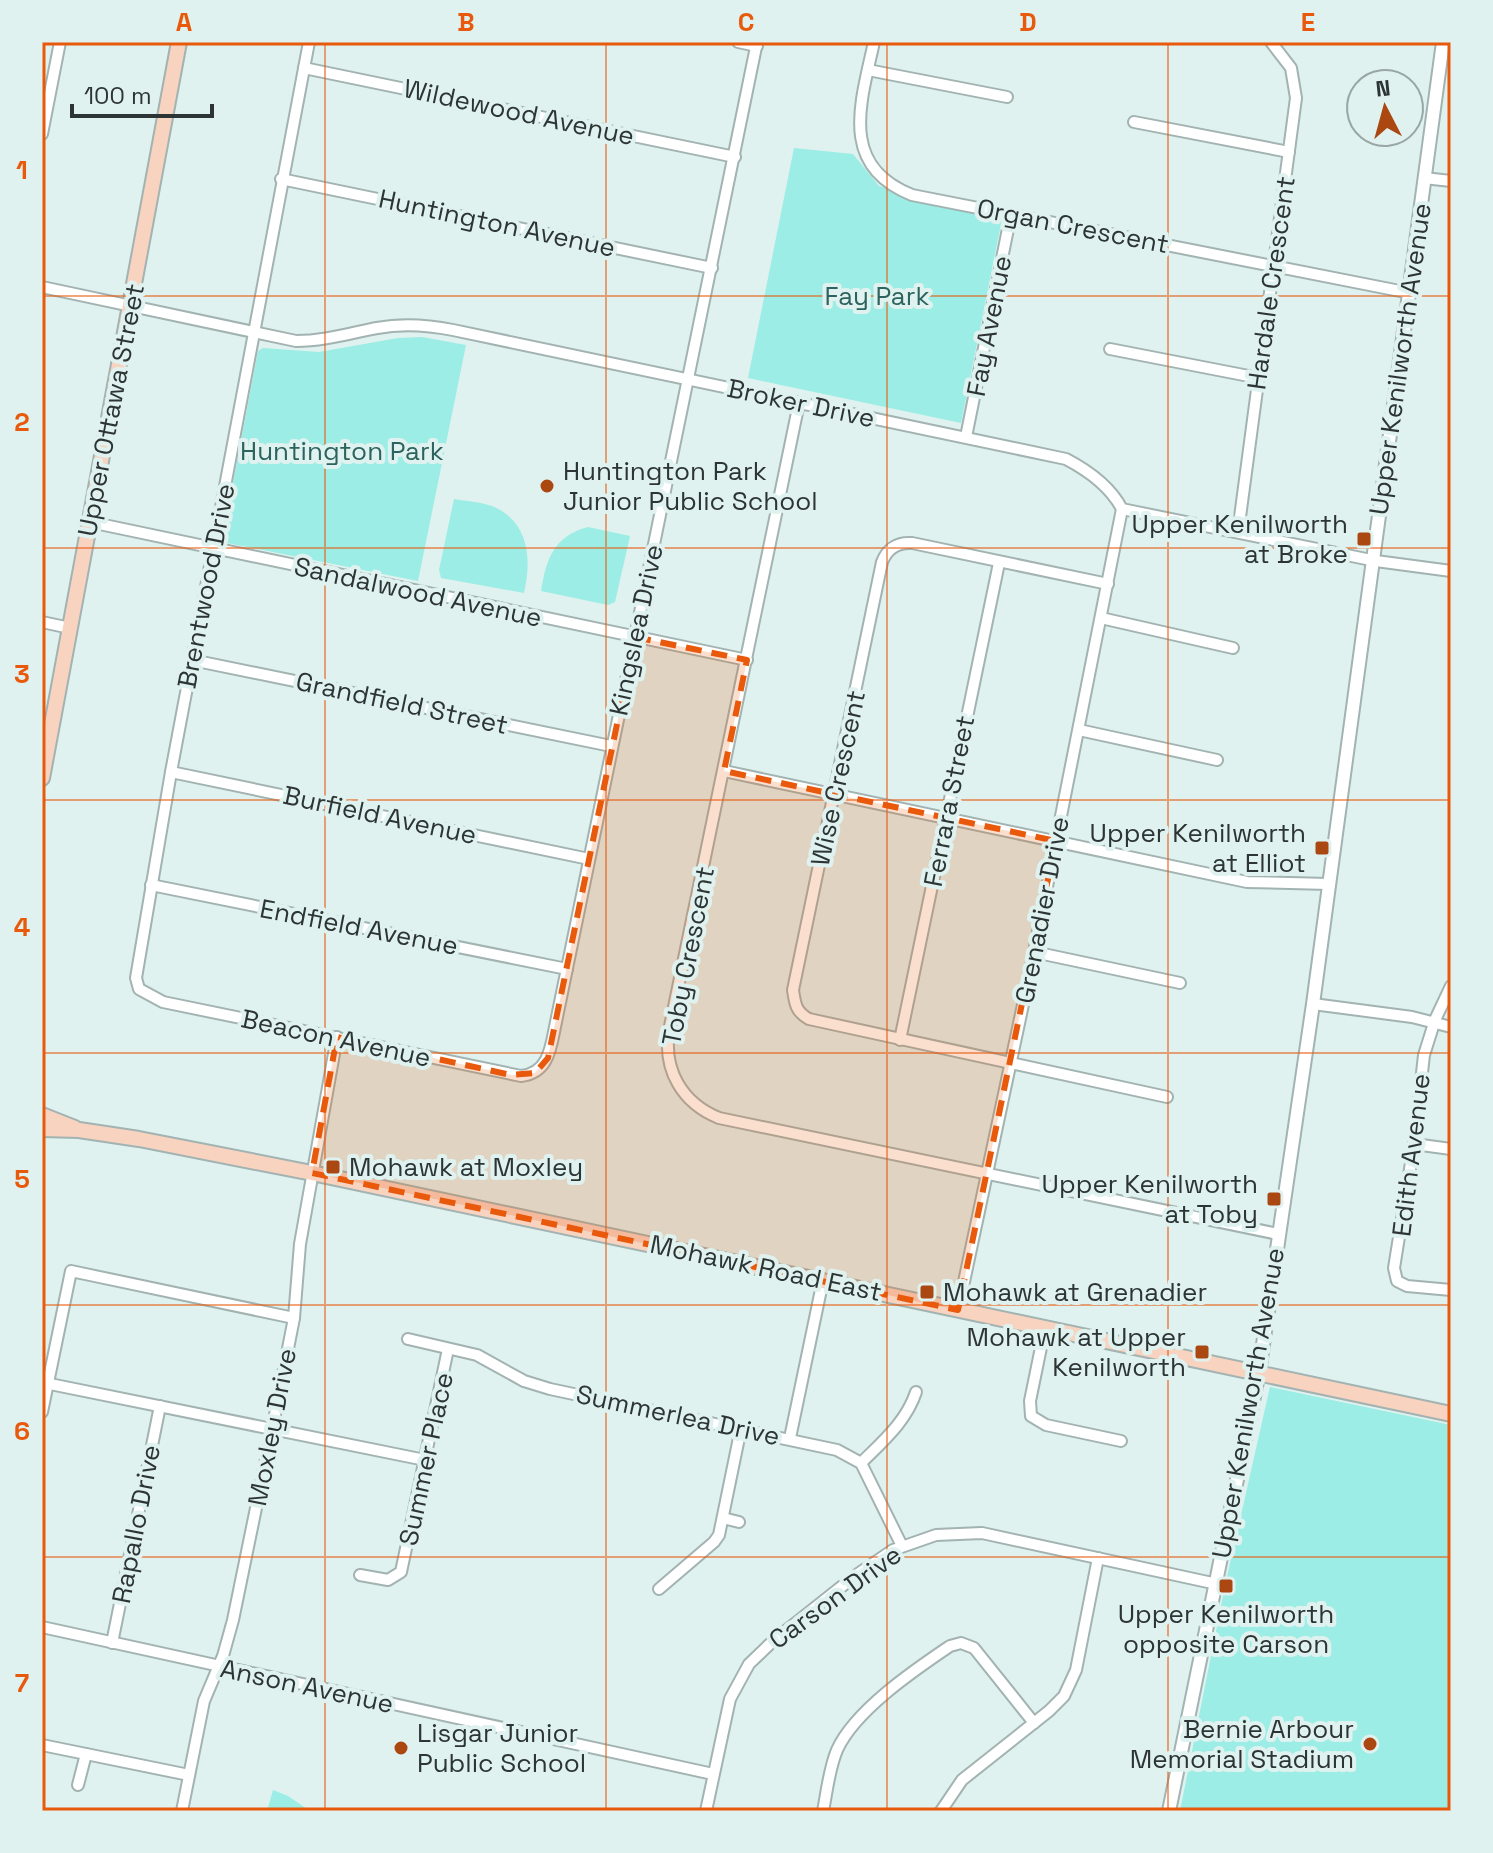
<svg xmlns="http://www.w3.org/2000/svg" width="1493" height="1853" viewBox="0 0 1493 1853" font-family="'Space Grotesk',sans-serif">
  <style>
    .green { fill: #9bede5 }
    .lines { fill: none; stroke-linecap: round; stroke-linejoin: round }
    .minor-casing { stroke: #a2b3b1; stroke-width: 14 }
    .tertiary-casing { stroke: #a2b3b1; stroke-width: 16 }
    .secondary-casing { stroke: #a2b3b1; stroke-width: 18 }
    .minor { stroke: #fff; stroke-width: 10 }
    .tertiary { stroke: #fff; stroke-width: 12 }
    .secondary { stroke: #f8d3c0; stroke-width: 14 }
    .marked { fill: #e8590c; fill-opacity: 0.2; stroke: #e8590c; stroke-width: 6; stroke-dasharray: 16 10; stroke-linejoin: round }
    .grid { fill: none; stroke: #e8590c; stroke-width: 2; stroke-opacity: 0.55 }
    .poi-dot { fill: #ab4711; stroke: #dff2ef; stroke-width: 3 }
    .labels { text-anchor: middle; stroke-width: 8; stroke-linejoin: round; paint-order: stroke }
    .street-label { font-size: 26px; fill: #2d3534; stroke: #dff2ef }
    .park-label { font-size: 26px; fill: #2c635e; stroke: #dff2ef }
    .poi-label { font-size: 26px; fill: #2d3534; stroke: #dff2ef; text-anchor: end }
    .neatline { fill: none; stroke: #e8590c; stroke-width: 3 }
    .grid-label { font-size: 26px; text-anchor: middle; font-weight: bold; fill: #e8590c }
  </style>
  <rect width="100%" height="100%" fill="#dff2ef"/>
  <g class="green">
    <polygon points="794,148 853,154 879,186 1002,219 961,423 748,378"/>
    <polygon points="422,337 466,345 418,581 227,543 223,536 258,351 263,348 319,352 398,338"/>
    <path d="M454 499C466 501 480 502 492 506 529 521 532 559 524 593L441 578 439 570Z"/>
    <path d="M588 527 630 536 615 602 608 605 541 591C546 559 554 536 588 527Z"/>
    <polygon points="1270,1387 1451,1425 1451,1811 1180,1811 1226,1581"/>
    <polygon points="273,1790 288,1796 310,1811 267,1811"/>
  </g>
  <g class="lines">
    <defs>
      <g id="minor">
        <path d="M309 42 171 772 136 978 139 989 163 1002 521 1076C550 1073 551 1045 556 1022L757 42"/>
        <polyline points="738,42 757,46"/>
        <path d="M874 42C861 102 838 166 912 195L1410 293"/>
        <polyline points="304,68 735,157"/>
        <polyline points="868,70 1007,97"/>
        <polyline points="1134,122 1289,152"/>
        <polyline points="42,134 60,42"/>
        <polyline points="1424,178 1451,181"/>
        <polyline points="281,179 712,268"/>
        <path d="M42 287 296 341C325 341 350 333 377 328 403 323 428 325 453 330L1066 459C1089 471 1110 486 1122 509L1376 561 1451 571"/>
        <polyline points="1110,349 1259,378"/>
        <path d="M799 403 669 1031C663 1070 682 1103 719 1118L1278 1234"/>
        <polyline points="966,437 1011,214"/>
        <polyline points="90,522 747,660"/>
        <polyline points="1238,532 1296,98 1291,68 1271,42"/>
        <path d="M1108 584 912 543C897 542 887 549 882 562L793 990C795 1004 796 1012 809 1019L1167 1097"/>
        <polyline points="1101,618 1233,648"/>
        <polyline points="42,622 70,628"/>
        <polyline points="192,660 611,746"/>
        <polyline points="1079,730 1217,760"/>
        <polyline points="724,771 1247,882 1329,884"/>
        <polyline points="171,772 589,859"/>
        <polyline points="151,885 567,969"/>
        <polyline points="1034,952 1180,983"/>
        <polyline points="1451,986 1435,1020 1424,1055 1414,1144 1394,1268 1397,1281 1407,1286 1451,1290"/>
        <polyline points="1313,1004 1412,1017 1451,1027"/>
        <polyline points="900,1040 999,563"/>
        <polyline points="1414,1144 1451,1149"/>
        <polyline points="958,1310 1031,967 1122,509"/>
        <polyline points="1045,1328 1030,1401 1031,1416 1046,1425 1121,1441"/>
        <polyline points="408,1339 477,1355 524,1381 550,1389 837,1450 861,1463 902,1546"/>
        <polyline points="50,1384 425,1460"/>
        <polyline points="42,1412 71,1271 294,1318"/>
        <polyline points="790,1438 823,1280"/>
        <path d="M861 1463C883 1441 906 1422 916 1392"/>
        <polyline points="723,1518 739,1522"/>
        <polyline points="360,1575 388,1580 401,1572 448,1349"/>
        <polyline points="659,1589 714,1542 719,1535 741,1428"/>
        <polyline points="42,1627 713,1774"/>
        <polyline points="112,1643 160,1406"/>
        <polyline points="42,1745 189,1775"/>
        <polyline points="78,1785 86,1754"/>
        <polyline points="182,1811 204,1701 223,1656 233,1620 272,1430 294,1318 300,1244 337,1037"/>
        <polyline points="706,1811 730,1699 749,1664 773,1641 855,1576 893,1550 936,1535 982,1533 1217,1584"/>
        <path d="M823 1811C827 1791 829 1769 837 1750 855 1710 916 1669 950 1646L961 1643 974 1648 1034 1723"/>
        <polyline points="941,1811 962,1780 1049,1711 1064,1696 1076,1670 1098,1558"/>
      </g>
      <polyline id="tertiary" points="1169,1811 1259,1372 1313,1004 1443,42"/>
      <g id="secondary">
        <polyline points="42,778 179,42"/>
        <polyline points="42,1115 75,1128"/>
        <polyline points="42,1129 79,1130 139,1139 312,1173 1451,1414"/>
      </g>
    </defs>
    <use href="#minor" class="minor-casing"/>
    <use href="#tertiary" class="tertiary-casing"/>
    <use href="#secondary" class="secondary-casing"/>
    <use href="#minor" class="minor"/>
    <use href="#tertiary" class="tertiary"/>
    <use href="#secondary" class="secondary"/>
  </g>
  <path class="marked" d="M635 637 747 660 724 771 1056 841 958 1310 312 1173 337 1037 511 1075 535 1073 548 1058Z"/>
  <path class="grid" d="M325 42V1811M606 42V1811M887 42V1811M1168 42V1811M42 296H1451M42 548H1451M42 800H1451M42 1053H1451M42 1305H1451M42 1557H1451"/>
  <g class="poi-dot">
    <circle cx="547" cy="486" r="8"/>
    <rect x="1356" y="531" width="16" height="16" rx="4"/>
    <rect x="1314" y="840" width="16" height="16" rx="4"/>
    <rect x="325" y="1159" width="16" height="16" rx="4"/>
    <rect x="1266" y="1191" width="16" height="16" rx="4"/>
    <rect x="919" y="1284" width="16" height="16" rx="4"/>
    <rect x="1194" y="1344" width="16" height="16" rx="4"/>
    <rect x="1218" y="1578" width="16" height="16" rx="4"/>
    <circle cx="1370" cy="1744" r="8"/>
    <circle cx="401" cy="1748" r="8"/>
  </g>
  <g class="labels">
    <g class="street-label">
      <text transform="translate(519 112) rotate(12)" y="9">Wildewood Avenue</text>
      <text transform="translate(497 223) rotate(12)" y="9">Huntington Avenue</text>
      <text transform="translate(1073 226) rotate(11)" y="9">Organ Crescent</text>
      <text transform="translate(1271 283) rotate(-82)" y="9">Hardale Crescent</text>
      <text transform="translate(989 326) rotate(-79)" y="9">Fay Avenue</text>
      <text transform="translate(1400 359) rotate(-82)" y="9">Upper Kenilworth Avenue</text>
      <text transform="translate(801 403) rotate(12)" y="9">Broker Drive</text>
      <text transform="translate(111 410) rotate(-79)" y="9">Upper Ottawa Street</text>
      <text transform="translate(206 586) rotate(-79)" y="9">Brentwood Drive</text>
      <text transform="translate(418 592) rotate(12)" y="9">Sandalwood Avenue</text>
      <text transform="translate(636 630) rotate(-78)" y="9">Kingslea Drive</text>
      <text transform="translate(402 703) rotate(12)" y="9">Grandfield Street</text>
      <text transform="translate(838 778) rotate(-78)" y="9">Wise Crescent</text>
      <text transform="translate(949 801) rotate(-79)" y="9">Ferrara Street</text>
      <text transform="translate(380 815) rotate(12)" y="9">Burfield Avenue</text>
      <text transform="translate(1042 910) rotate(-79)" y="9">Grenadier Drive</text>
      <text transform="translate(359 927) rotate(11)" y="9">Endfield Avenue</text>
      <text transform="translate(688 956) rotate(-79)" y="9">Toby Crescent</text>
      <text transform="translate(336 1038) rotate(12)" y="9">Beacon Avenue</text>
      <text transform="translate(1411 1155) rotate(-83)" y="9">Edith Avenue</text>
      <text transform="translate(766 1268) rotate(12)" y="9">Mohawk Road East</text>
      <text transform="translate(1248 1403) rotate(-80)" y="9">Upper Kenilworth Avenue</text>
      <text transform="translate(678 1415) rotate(12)" y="9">Summerlea Drive</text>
      <text transform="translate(272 1427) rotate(-79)" y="9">Moxley Drive</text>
      <text transform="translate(426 1459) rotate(-78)" y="9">Summer Place</text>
      <text transform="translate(136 1524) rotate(-79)" y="9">Rapallo Drive</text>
      <text transform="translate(835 1597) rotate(-36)" y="9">Carson Drive</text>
      <text transform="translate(307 1686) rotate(12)" y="9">Anson Avenue</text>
    </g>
    <g class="park-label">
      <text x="877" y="305">Fay Park</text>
      <text x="342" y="460">Huntington Park</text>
    </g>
    <g class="poi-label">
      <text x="563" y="480" text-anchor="start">Huntington Park<tspan x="563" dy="30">Junior Public School</tspan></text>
      <text x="1348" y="533">Upper Kenilworth<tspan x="1348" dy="30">at Broke</tspan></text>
      <text x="1306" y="842">Upper Kenilworth<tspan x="1306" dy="30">at Elliot</tspan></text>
      <text x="349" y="1176" text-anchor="start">Mohawk at Moxley</text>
      <text x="1258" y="1193">Upper Kenilworth<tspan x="1258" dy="30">at Toby</tspan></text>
      <text x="943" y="1301" text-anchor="start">Mohawk at Grenadier</text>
      <text x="1186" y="1346">Mohawk at Upper<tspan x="1186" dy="30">Kenilworth</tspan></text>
      <text x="1226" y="1623" text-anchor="middle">Upper Kenilworth<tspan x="1226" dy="30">opposite Carson</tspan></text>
      <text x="1354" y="1738">Bernie Arbour<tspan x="1354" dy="30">Memorial Stadium</tspan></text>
      <text x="417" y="1742" text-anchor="start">Lisgar Junior<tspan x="417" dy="30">Public School</tspan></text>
    </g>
  </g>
  <rect width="1493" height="1853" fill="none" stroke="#dff2ef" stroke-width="88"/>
  <g transform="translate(1385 108) rotate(354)"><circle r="38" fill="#dff2ef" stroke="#98a6a4" stroke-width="2"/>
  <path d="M0-6L14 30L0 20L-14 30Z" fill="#ab4711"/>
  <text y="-12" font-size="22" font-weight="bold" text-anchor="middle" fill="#2d3534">N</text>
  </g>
  <path d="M72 104v12h140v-12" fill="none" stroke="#2d3534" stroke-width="4"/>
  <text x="84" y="104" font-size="24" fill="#2d3534" stroke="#dff2ef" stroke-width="6" paint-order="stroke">100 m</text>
  <rect x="44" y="44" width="1405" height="1765" class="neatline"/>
  <g class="grid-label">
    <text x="184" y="31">A</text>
    <text x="466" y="31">B</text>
    <text x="746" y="31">C</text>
    <text x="1028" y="31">D</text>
    <text x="1308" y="31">E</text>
    <text x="22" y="179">1</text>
    <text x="22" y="431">2</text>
    <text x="22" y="683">3</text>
    <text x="22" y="936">4</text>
    <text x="22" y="1188">5</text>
    <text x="22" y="1440">6</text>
    <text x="22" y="1692">7</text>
  </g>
</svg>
